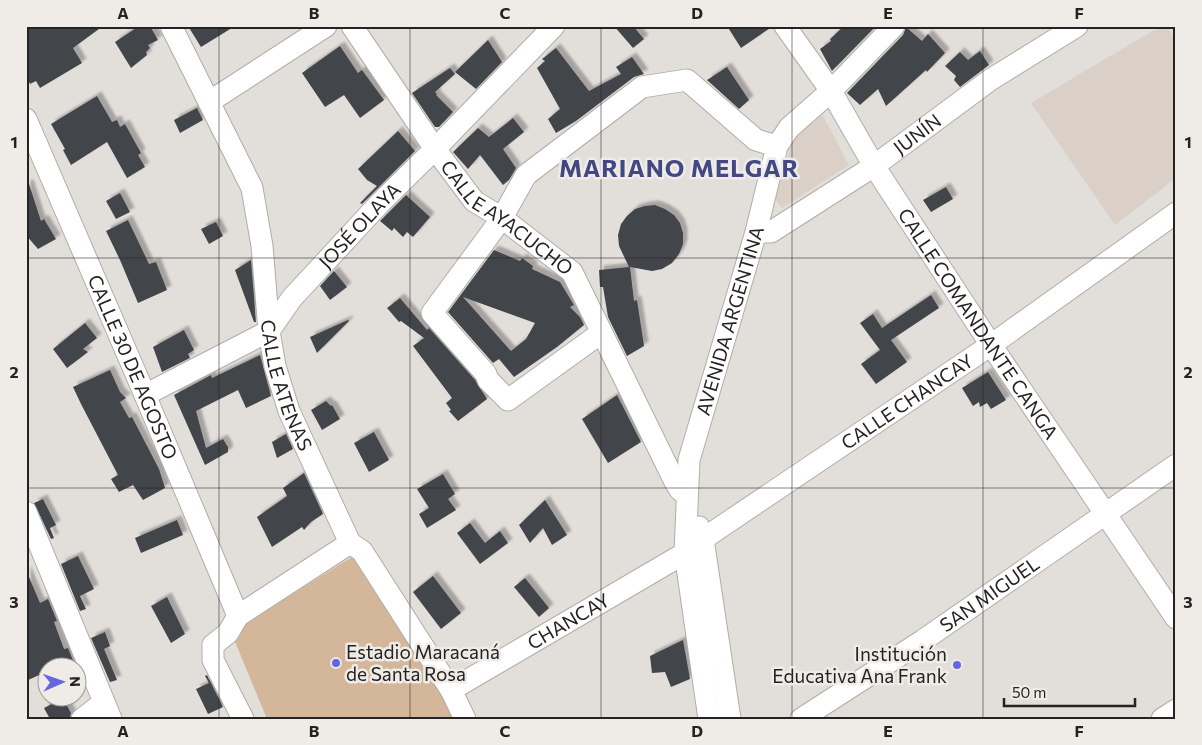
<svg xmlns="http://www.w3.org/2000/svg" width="1202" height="745" viewBox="0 0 1202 745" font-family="Commissioner,sans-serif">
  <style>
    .built { fill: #dad0c8 }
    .green { fill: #d4b69b }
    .building { fill: #434448; fill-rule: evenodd; filter: url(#shadow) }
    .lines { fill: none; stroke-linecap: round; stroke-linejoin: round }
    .minor-casing { stroke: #b1ada9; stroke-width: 23 }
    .minor { stroke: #fff; stroke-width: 21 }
    .grid { fill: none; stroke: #252322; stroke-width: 1; stroke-opacity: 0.55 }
    .poi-dot { fill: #6467e0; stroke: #efebe7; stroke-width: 2 }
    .labels { text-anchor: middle; stroke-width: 5; stroke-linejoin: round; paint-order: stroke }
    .street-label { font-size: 19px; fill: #252322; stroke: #efebe7 }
    .poi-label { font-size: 19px; fill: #252322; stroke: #efebe7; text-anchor: start }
    .district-label { font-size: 24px; font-weight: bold; letter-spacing: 1px; fill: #434784; stroke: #efebe7 }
    .neatline { fill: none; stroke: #252322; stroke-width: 2 }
    .grid-label { font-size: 16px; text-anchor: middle; font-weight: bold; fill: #252322 }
  </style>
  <defs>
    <filter id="shadow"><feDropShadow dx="4.5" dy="-4.5" stdDeviation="1" flood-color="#0004"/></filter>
  </defs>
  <rect width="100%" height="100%" fill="#e2deda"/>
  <g class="built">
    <polygon points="1161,26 1167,26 1176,41 1176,178 1115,225 1031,103"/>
    <polygon points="822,114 849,165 782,208 774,198 794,137"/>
  </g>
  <polygon class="green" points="360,552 458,719 267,719 231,632"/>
  <g class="building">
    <polygon points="26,26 103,26 73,48 82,63 40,88 36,81 30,84 26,75"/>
    <polygon points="139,26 150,26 158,40 148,45 150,48 146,52 147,55 131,68 115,42"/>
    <polygon points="188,26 235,26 201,47"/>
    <polygon points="614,26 633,26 644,39 633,48"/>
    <polygon points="727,26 773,26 741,48"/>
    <polygon points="844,26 876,26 832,71 820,49 831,41 830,39"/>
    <polygon points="906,27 922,41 928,34 945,53 927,72 926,70 886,106 878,89 860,105 847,93 903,35"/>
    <polygon points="488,40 502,62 476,89 455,72"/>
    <polygon points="340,46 358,73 362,70 384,100 360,118 344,95 325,107 302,73"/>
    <polygon points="556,48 589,91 621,74 616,67 632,57 644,74 634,77 576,121 556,133 548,119 560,109 537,68 545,61 542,59"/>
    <polygon points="980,51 989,65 960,87 954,80 956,76 945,66 960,52 968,60"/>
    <polygon points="727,67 749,100 739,109 707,80"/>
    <polygon points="450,68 455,74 435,92 437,94 436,95 453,112 439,127 435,127 412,93"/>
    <polygon points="97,96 112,122 117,120 120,127 125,124 141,153 138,155 145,167 127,178 107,142 71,165 63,150 65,149 51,124"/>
    <polygon points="197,108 203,120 180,133 174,120"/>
    <polygon points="513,118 524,132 503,149 516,168 509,180 503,185 480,155 468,169 453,152 478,128 489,137"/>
    <polygon points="398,131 415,151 362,204 360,203 377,186 367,180 358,169"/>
    <polygon points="29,184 41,221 44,219 56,239 38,249 26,235 26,185"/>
    <polygon points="946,187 953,199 931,212 923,200"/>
    <polygon points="120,193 130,212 116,219 106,201"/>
    <polygon points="406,195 430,217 413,237 407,232 403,237 394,228 392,231 380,221"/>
    <polygon points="655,205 665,209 674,215 680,223 683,233 683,244 679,254 672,263 662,269 652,271 630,267 634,301 637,300 644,346 627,356 608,317 603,287 600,287 599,270 629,267 619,246 618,235 621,224 627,216 635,209 645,206"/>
    <polygon points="128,220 149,264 156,262 167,290 138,303 120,260 106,231"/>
    <polygon points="216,222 223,236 209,244 201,229"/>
    <path d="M494 250 520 261 522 258 533 266 532 269 560 282 574 305 570 307 580 317 584 325 557 347 514 377 499 359 493 363 448 312ZM463 297 535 323 526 339 511 351Z"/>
    <polygon points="251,260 256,322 254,322 235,270"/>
    <polygon points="334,271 347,287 330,300 320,286"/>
    <polygon points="931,295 939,308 891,340 907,362 876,384 861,364 880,350 860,323 873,314 882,328"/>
    <polygon points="400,298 427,330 429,328 475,380 487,399 458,421 449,411 451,410 446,403 452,398 413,346 424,338 401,321 399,322 387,308"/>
    <polygon points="348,320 349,321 317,353 310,337"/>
    <polygon points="85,323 97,338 83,349 88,352 67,368 53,349"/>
    <polygon points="184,330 194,350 188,354 190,358 162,372 153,347"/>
    <polygon points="260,355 271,396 246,408 238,390 196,411 206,448 223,439 228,447 228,452 205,465 174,395 211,375 212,378"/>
    <polygon points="110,370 120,392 126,398 120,402 129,418 132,417 159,469 165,488 143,500 133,485 119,492 111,479 118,475 81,404 73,387"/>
    <polygon points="988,372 1006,400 991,409 987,403 980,407 979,402 973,406 962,388"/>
    <polygon points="617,395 641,442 608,463 582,419"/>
    <polygon points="326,401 331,406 332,405 340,419 322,430 311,410"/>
    <polygon points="374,432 389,460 369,472 354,443"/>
    <polygon points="286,434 293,449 277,458 272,442"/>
    <polygon points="304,473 323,514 311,522 304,530 302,527 272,547 257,517 287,496 283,488"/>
    <polygon points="443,474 455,494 448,499 456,510 427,528 419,514 429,508 417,489"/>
    <polygon points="43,499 56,525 50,528 54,538 51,539 34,503"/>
    <polygon points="545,500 567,535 552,545 543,528 530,543 519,525"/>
    <polygon points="177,520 183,535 141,553 135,538"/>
    <polygon points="470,523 485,543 500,531 508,543 480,564 457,533"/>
    <polygon points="78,556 94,589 80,596 86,609 80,611 61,564"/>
    <polygon points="26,570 40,603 48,599 57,621 54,622 64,649 68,648 76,668 48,668 48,671 26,681"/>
    <polygon points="433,576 461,613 441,629 413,592"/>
    <polygon points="525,578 549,608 539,617 514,587"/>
    <polygon points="167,597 185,634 171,643 151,606"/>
    <polygon points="105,632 110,646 104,649 117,680 110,682 91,638"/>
    <polygon points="683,640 690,679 671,687 665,672 652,673 650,656"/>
    <polygon points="207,675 223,707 208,714 196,689 209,683 205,676"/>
    <polygon points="63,698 71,713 70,719 50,719 44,708"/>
  </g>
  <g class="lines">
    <defs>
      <g id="minor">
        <path id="s1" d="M171 26 252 188 262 246 269 331 275 366 289 411 350 543 362 551 451 690 465 719"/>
        <path id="s2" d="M352 26 435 149 474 201 502 218 572 272 675 482 680 490 687 495"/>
        <path id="s3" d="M785 26 831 91 874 166 991 345 1176 618"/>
        <polyline points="209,102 326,26"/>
        <path id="s4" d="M26 119 145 395 238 616"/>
        <path id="s5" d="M756 232H771L874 166 990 80 1077 26"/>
        <polyline points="601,333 508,400 488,380 486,374 432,313 502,218 526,175 642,87 687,80 756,140 777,146"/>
        <path id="s6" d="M145 395 269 331 292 298 380 203 435 149 554 26"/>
        <polyline points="26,512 111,719"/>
        <polyline points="699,527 703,539 730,719"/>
        <path id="s7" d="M451 690 685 553 703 539 991 345 1176 213"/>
        <polyline points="82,719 104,702"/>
        <polyline points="243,719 213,660 213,645 228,633 238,616 350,543"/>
        <path id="s8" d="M709 719 685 553 689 460 756 232 777 146 789 128 831 91 894 26"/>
        <path id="s9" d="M801 719 922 641 1176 465"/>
        <polyline points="1162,719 1176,710"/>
      </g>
    </defs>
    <use href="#minor" class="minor-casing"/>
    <use href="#minor" class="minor"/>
  </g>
  <path class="grid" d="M219 26V719M410 26V719M601 26V719M792 26V719M983 26V719M26 258H1176M26 488H1176"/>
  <g class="poi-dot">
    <circle cx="336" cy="663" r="5"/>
    <circle cx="957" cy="665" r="5"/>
  </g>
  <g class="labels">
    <g class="street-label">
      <text dy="7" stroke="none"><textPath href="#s5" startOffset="191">JUNÍN</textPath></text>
      <text dy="7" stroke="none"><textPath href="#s2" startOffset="249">CALLE AYACUCHO</textPath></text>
      <text dy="7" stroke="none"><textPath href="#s6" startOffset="279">JOSÉ OLAYA</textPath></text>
      <text dy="7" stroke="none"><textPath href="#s8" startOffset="406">AVENIDA ARGENTINA</textPath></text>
      <text dy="7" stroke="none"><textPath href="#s3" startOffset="355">CALLE COMANDANTE CANGA</textPath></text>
      <text dy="7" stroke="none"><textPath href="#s4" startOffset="270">CALLE 30 DE AGOSTO</textPath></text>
      <text dy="7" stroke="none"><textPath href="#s1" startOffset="382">CALLE ATENAS</textPath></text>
      <text dy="7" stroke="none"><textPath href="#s7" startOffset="540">CALLE CHANCAY</textPath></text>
      <text dy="7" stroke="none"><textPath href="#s9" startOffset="226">SAN MIGUEL</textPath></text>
      <text dy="7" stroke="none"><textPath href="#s7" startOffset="136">CHANCAY</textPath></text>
    </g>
    <g class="poi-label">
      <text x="346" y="659">Estadio Maracaná<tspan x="346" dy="22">de Santa Rosa</tspan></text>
      <text x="947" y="661" text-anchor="end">Institución<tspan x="947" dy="22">Educativa Ana Frank</tspan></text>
    </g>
    <g class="district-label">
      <text x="679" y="177">MARIANO MELGAR</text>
    </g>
  </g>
  <rect width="1202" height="745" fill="none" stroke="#efebe7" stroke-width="55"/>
  <g transform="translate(62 682) rotate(88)"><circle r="24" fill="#efebe7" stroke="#9e9b98"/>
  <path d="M0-4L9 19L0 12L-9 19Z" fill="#6467e0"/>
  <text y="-8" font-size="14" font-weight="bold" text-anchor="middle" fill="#252322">N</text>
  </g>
  <path d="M1004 698v8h131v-8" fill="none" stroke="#252322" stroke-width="2.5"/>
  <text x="1012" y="698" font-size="15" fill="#252322" stroke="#efebe7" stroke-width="4" paint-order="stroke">50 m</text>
  <rect x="28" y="28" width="1146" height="690" class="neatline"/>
  <g class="grid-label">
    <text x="123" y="19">A</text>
    <text x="314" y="19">B</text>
    <text x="505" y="19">C</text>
    <text x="697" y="19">D</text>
    <text x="888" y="19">E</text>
    <text x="1079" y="19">F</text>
    <text x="14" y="148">1</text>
    <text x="1188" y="148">1</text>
    <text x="14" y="378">2</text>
    <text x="1188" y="378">2</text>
    <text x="14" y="608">3</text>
    <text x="1188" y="608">3</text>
    <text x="123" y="737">A</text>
    <text x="314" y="737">B</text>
    <text x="505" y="737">C</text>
    <text x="697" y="737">D</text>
    <text x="888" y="737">E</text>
    <text x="1079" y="737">F</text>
  </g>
</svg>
